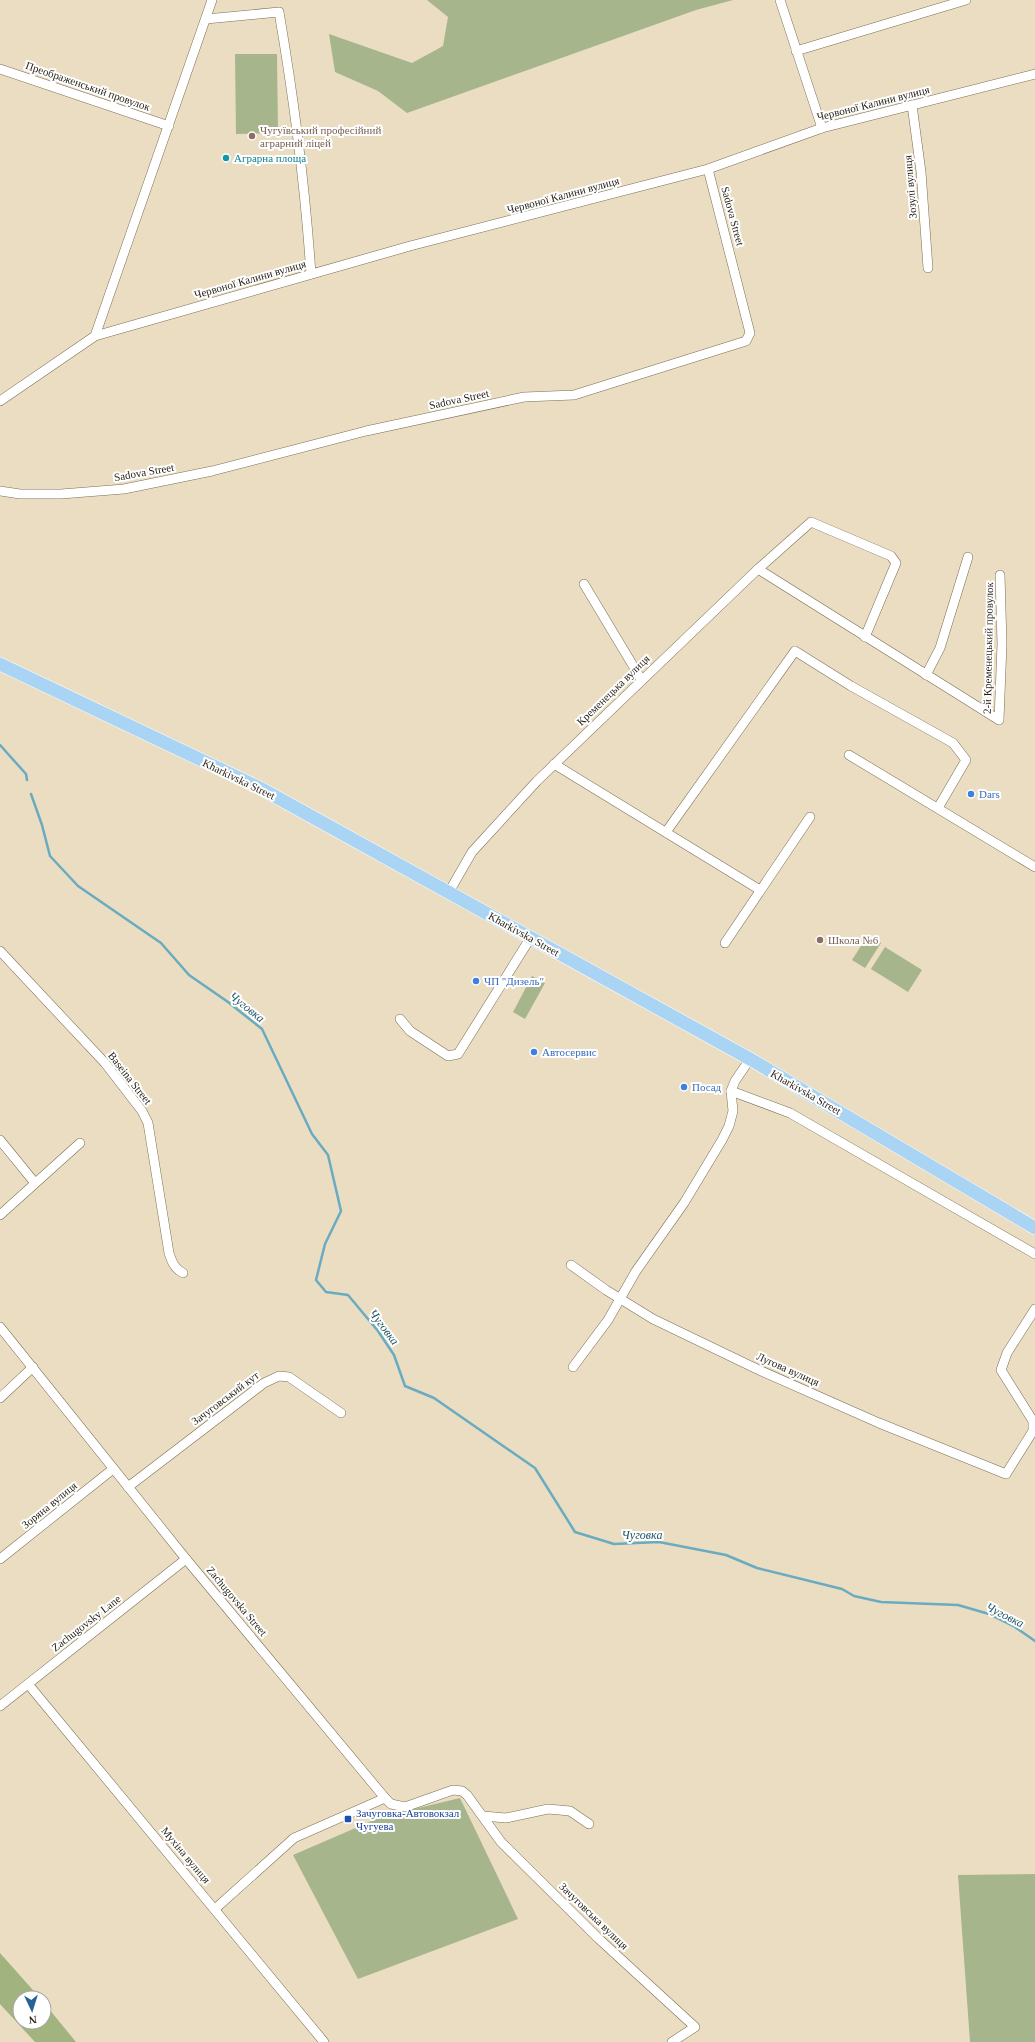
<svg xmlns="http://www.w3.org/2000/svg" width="1035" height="2042" viewBox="0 0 1035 2042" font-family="Georgia,serif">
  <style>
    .green { fill: #a7b58d }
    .forest { fill: #a1b480 }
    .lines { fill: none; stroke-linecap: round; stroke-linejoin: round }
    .stream { stroke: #69abc1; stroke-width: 2.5 }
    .minor-casing { stroke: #7b6f56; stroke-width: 10 }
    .highway-casing { stroke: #fff; stroke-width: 14 }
    .minor { stroke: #fff; stroke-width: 9 }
    .highway { stroke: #aad4f3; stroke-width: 13 }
    .education-dot { fill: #8d6e63; stroke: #fff; stroke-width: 1.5 }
    .culture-dot { fill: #0f9aa8; stroke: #fff; stroke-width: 1.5 }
    .shop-dot { fill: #3f7fe0; stroke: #fff; stroke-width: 1.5 }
    .transit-dot { fill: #1a4fb4; stroke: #fff; stroke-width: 1.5 }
    .labels { text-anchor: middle; stroke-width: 4; stroke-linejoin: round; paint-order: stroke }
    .street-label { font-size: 11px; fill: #241f15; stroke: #fff }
    .education-label { font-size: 11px; fill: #785e54; stroke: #fff; text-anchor: start }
    .culture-label { font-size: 11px; fill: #0d838f; stroke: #fff; text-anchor: start }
    .shop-label { font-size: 11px; fill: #366cbe; stroke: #fff; text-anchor: start }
    .transit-label { font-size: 11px; fill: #164399; stroke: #fff; text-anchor: start }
    .water-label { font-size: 12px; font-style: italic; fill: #225869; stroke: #fff }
  </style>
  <rect width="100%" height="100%" fill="#ebddc1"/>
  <g class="green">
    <polygon points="427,0 733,0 696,10 407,113 378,91 335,72 329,34 412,63 443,46 448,17"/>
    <polygon points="235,54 277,54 278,133 236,134"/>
    <polygon points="868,935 881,943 865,968 852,960"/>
    <polygon points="885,947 922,970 908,992 871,969"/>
    <polygon points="532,976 545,983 525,1019 513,1012"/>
    <polygon points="460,1798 518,1919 358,1979 293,1855 381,1817"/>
    <polygon points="1035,1874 1035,2042 970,2042 958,1875"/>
  </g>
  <polygon class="forest" points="0,1953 40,1998 20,1998 20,2022 44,2022 44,2003 76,2042 35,2042 0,2004"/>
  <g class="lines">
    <g class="stream">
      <polyline points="0,745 26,774 27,780"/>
      <polyline points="31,794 42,825 50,856 78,886 161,943 189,975 228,1002 262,1029 312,1134 328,1155 341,1211 325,1244 316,1280 326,1292 348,1295 378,1331 394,1355 405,1386 434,1398 535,1468 575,1532 614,1544 659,1542 726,1555 757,1568 842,1589 854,1596 881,1602 958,1605 989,1614 1015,1627 1035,1641"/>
    </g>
    <defs>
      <g id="minor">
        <polyline points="780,0 822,128"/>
        <path d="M206 19 279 12C294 99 305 186 311 274"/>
        <polyline points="796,51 966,0"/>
        <polyline points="0,69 169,126"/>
        <polyline points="912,105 921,172 928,268"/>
        <polyline points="95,336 212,0"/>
        <polyline points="0,401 95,336 410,246 708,169 822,128 1035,74"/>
        <polyline points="0,491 20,494 61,494 124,489 212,471 366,431 524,397 574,395 746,341 750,333 708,169"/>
        <polyline points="758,569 999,720 1002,644 1000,575"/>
        <polyline points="584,584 641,679"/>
        <polyline points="926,675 940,648 968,557"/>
        <polyline points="849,755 1035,867"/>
        <polyline points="554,764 760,890"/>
        <polyline points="666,832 795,651 851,686 953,743 966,760 938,808"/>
        <polyline points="449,892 472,852 537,781 758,569 811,522 891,556 896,563 865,637"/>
        <polyline points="725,943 810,817"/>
        <path d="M0 951 105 1063 142 1111 148 1123 169 1253C172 1262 174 1268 183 1273"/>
        <polyline points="400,1019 410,1031 448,1056 458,1054 531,937"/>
        <polyline points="731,1091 790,1113 1035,1254"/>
        <polyline points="0,1140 35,1183"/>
        <polyline points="0,1215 80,1143"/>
        <polyline points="571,1265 606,1290 653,1319 759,1370 879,1423 1006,1474 1033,1431 1033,1421 1001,1370 1007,1353 1035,1309"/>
        <polyline points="0,1327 186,1559 385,1798 391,1804 405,1807 453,1790 462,1791 467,1795 501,1842 599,1939 695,2027 672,2042"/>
        <polyline points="573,1367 608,1320 636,1271 684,1203 722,1140 729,1126 733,1111 731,1091 735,1081 750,1059"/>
        <polyline points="0,1398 33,1367"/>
        <polyline points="128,1487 264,1383 279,1376 289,1377 341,1413"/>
        <polyline points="0,1559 113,1469"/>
        <polyline points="28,1684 324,2042"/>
        <polyline points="0,1706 186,1559"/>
        <polyline points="483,1816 506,1818 548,1809 570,1811 589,1824"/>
        <polyline points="215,1909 294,1838 385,1798"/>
      </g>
      <polyline id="highway" points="0,664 260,788 750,1059 1035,1228"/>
    </defs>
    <use href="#minor" class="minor-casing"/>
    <use href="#highway" class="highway-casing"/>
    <use href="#minor" class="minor"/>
    <use href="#highway" class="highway"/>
  </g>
  <g class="education-dot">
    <circle cx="252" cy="136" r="4"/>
    <circle cx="820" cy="940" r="4"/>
  </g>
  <circle class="culture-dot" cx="226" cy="158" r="4"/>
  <g class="shop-dot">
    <circle cx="971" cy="794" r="4"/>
    <circle cx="476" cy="981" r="4"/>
    <circle cx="534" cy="1052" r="4"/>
    <circle cx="684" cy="1087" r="4"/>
  </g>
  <rect class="transit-dot" x="344" y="1815" width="8" height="8" rx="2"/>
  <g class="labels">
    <g class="street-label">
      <text transform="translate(88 86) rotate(19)" y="4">Преображенський провулок</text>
      <text transform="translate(873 103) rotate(-14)" y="4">Червоної Калини вулиця</text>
      <text transform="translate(910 187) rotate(-95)" y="4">Зозулі вулиця</text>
      <text transform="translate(563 195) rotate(-15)" y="4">Червоної Калини вулиця</text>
      <text transform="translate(733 216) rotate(75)" y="4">Sadova Street</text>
      <text transform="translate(250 279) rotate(-16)" y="4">Червоної Калини вулиця</text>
      <text transform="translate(459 399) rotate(-12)" y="4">Sadova Street</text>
      <text transform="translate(144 472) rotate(-10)" y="4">Sadova Street</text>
      <text transform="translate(988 648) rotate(-89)" y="4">2-й Кременецький провулок</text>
      <text transform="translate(613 690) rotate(-44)" y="4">Кременецька вулиця</text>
      <text transform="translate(239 779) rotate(26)" y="4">Kharkivska Street</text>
      <text transform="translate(524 934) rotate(29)" y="4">Kharkivska Street</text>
      <text transform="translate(130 1078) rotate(52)" y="4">Baseina Street</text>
      <text transform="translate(806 1092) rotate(30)" y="4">Kharkivska Street</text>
      <text transform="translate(788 1369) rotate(24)" y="4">Лугова вулиця</text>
      <text transform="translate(225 1398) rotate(-37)" y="4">Зачуговський кут</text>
      <text transform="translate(49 1505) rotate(-39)" y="4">Зоряна вулиця</text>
      <text transform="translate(237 1601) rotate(50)" y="4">Zachugovska Street</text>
      <text transform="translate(86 1623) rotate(-38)" y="4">Zachugovsky Lane</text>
      <text transform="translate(186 1855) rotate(50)" y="4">Мухіна вулиця</text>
      <text transform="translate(594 1916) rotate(44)" y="4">Зачуговська вулиця</text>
    </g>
    <g class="education-label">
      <text x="260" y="134">Чугуївський професійний<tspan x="260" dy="13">аграрний ліцей</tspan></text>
      <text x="828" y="944">Школа №6</text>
    </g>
    <g class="culture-label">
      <text x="234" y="162">Аграрна площа</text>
    </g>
    <g class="shop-label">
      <text x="979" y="798">Dars</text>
      <text x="484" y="985">ЧП "Дизель"</text>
      <text x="542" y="1056">Автосервис</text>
      <text x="692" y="1091">Посад</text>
    </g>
    <g class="transit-label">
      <text x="356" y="1817">Зачуговка-Автовокзал<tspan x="356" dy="13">Чугуева</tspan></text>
    </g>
    <g class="water-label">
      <text transform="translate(247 1007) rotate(39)" y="4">Чуговка</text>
      <text transform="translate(384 1327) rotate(53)" y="4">Чуговка</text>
      <text x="642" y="1539">Чуговка</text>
      <text transform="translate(1005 1615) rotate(27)" y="4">Чуговка</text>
    </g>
  </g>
  <g transform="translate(32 2010) rotate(176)"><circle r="19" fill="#ffffff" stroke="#a7a5a1"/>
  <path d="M0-3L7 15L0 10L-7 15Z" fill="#286299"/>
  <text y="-6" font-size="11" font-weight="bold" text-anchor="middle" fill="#241f15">N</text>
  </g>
</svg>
